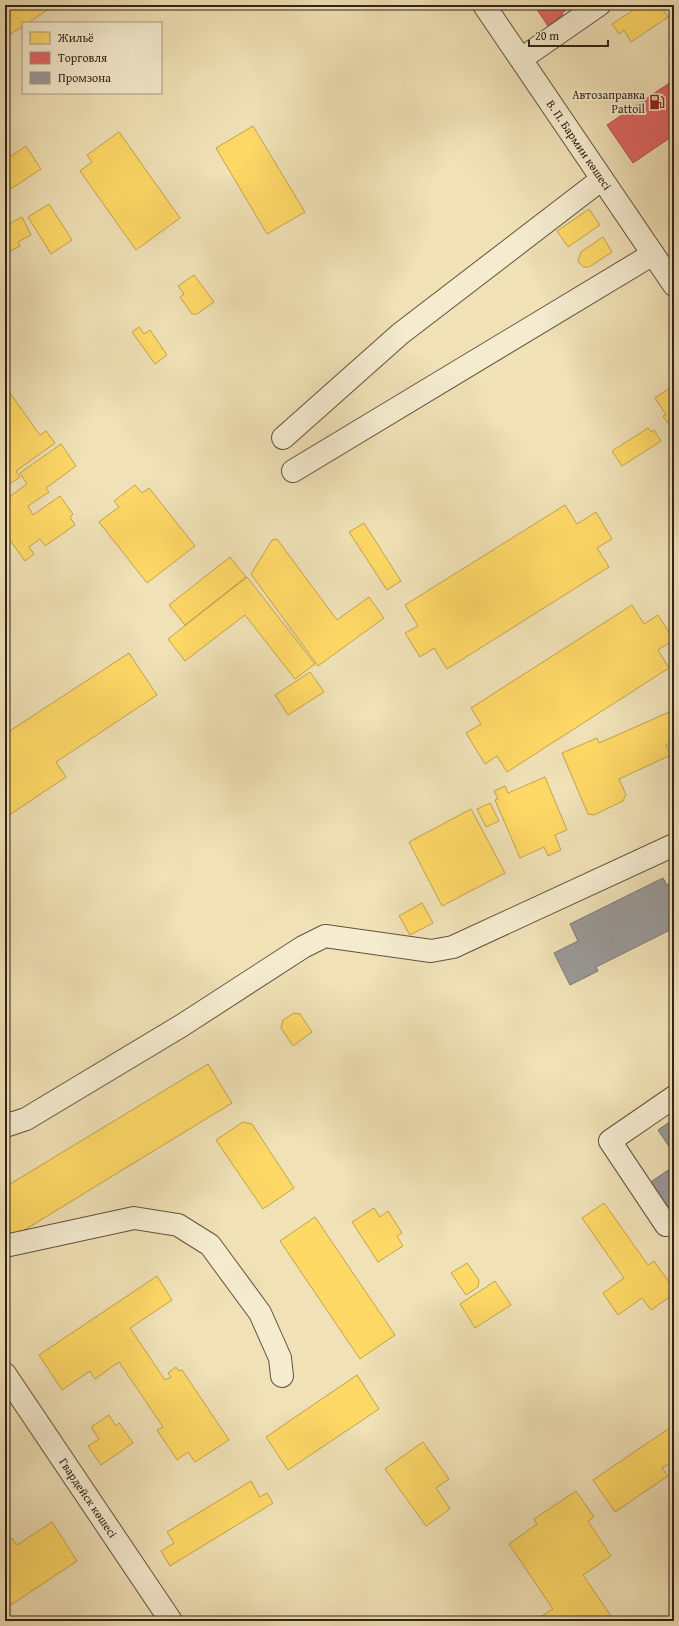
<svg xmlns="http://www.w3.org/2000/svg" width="679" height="1626" viewBox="0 0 679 1626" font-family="'Gentium Book Plus',serif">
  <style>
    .homes { fill: #ffd966; stroke: #c1a24d }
    .shops { fill: #e06666; stroke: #ac524d }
    .industry { fill: #999; stroke: #7a7671 }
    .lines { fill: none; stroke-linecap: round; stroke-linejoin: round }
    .minor-casing { stroke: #61523c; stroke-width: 24 }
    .minor { stroke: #f5ecd0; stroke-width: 22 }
    .labels { text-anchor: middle; stroke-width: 4; stroke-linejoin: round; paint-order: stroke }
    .poi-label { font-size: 12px; fill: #312313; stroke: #f5ecd0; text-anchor: end }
    .street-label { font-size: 12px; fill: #312313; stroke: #f5ecd0 }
  </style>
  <rect width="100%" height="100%" fill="#f0e1b6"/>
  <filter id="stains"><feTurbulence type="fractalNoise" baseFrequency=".005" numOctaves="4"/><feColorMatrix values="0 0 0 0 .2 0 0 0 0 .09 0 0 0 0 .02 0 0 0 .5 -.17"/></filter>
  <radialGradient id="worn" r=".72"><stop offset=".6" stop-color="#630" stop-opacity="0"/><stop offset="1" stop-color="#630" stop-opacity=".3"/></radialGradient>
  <g class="homes">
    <polygon points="11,5 55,5 28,23 23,23 23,26 5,38 5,9"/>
    <polygon points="641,5 660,5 668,17 631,42 624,30 619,34 612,24"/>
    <polygon points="253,126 305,212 267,234 216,148"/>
    <polygon points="119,132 180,218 136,250 80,171 92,162 87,155"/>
    <polygon points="26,146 41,169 9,190 5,184 5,160"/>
    <polygon points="49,204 72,240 51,254 28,217"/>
    <polygon points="589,209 600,225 568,247 557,231"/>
    <polygon points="22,217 31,235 18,242 20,246 5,254 5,222 7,225"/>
    <polygon points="603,237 612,252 589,267 583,267 578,261 581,252"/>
    <polygon points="194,275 214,302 197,314 192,314 180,297 184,294 178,286"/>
    <polygon points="139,327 144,334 150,330 167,355 155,364 132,332"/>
    <polygon points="674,385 674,432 663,416 666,415 655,398"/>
    <polygon points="5,386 40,435 46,431 55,443 16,471 20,477 5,487"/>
    <polygon points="648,428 651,432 654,430 661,441 622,466 612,451"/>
    <polygon points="61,444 76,466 46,488 49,492 28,506 33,515 60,496 73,514 70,517 75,525 45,546 40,539 29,547 34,554 25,561 5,533 5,500 27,484 20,473"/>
    <polygon points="135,485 142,493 149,488 195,546 147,583 99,522 119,507 114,501"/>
    <polygon points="565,505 577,524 596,512 612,539 597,548 609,567 447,669 434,648 420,657 405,633 418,626 405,605"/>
    <polygon points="364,523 401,581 387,590 349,532"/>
    <polygon points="277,539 337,620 369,597 384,618 318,666 251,574 272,540"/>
    <polygon points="230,557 246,577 185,625 169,605"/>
    <polygon points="247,577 315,664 295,679 245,615 185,661 168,639"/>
    <polygon points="632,605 644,624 658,615 674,640 658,650 669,668 507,772 497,756 485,764 466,733 481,724 471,708"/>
    <polygon points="129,653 157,695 56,762 66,777 5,818 5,734"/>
    <polygon points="310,672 324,692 288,715 275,695"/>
    <polygon points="674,710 674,741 666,745 671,755 619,779 626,795 623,801 594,815 588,814 562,753 597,738 599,743"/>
    <polygon points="545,777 567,830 555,835 561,850 548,856 544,847 520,858 495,800 498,799 494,791 505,786 508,793"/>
    <polygon points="490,803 499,821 486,827 477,809"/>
    <polygon points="471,809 505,873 442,906 409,842"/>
    <polygon points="422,903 433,923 410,935 399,916"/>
    <polygon points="294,1013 300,1014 312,1032 293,1046 281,1028 283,1020"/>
    <polygon points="208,1064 232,1103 8,1240 5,1236 5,1187"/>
    <polygon points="243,1122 252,1124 294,1188 263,1209 216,1140"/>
    <polygon points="604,1203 648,1265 654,1261 674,1289 674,1294 651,1310 642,1298 618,1315 603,1293 624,1278 582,1218"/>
    <polygon points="374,1208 380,1217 388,1211 402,1233 397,1236 403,1246 378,1262 352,1222"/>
    <polygon points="315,1217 395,1335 360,1359 280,1241"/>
    <polygon points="467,1263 479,1280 478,1287 466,1295 451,1273"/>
    <polygon points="5,1267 10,1275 5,1278"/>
    <polygon points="157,1276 172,1300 130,1328 165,1380 171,1377 168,1373 176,1367 179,1371 182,1370 229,1440 195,1462 188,1452 177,1460 157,1430 163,1427 119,1362 95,1379 90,1371 62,1390 39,1355"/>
    <polygon points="495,1281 511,1305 475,1328 460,1304"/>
    <polygon points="357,1375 379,1409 288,1470 266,1437"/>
    <polygon points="109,1415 116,1426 119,1423 133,1443 101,1465 88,1446 99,1439 91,1427"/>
    <polygon points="674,1425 674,1461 662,1468 668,1476 615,1512 593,1480"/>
    <polygon points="423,1442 449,1479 436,1488 450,1509 426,1526 385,1469"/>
    <polygon points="5,1449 9,1455 5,1458"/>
    <polygon points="251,1481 260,1497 267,1493 273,1503 170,1566 161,1551 174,1543 167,1532"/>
    <polygon points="576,1491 594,1517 588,1521 611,1556 583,1575 613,1619 609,1621 534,1621 553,1609 509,1544 537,1524 534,1519"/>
    <polygon points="52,1522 77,1561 5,1609 5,1543 12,1538 17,1545"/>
  </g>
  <g class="shops">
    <polygon points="534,5 573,5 562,13 563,15 548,26"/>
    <polygon points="674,80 674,135 633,163 607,125"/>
  </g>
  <g class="industry">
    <polygon points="663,878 667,885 674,882 674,928 596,967 598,971 570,985 554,953 578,941 570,924"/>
    <polygon points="674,1119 674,1154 658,1130"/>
    <polygon points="673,1167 674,1169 674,1219 649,1183"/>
  </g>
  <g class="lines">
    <defs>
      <g id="minor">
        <polyline points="484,5 674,285"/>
        <polyline points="521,59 599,5"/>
        <polyline points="283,438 400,334 602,179"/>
        <polyline points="293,471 653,254"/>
        <polyline points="5,1126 26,1119 181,1026 303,947 325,936 431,951 453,947 674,845"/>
        <polyline points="666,1225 610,1141 674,1097"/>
        <polyline points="5,1246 134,1218 178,1225 210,1245 260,1313 280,1358 282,1376"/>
        <polyline points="5,1374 171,1621"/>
      </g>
    </defs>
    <use href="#minor" class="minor-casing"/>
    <use href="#minor" class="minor"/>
  </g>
  <defs>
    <symbol id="fuel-bare" viewBox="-9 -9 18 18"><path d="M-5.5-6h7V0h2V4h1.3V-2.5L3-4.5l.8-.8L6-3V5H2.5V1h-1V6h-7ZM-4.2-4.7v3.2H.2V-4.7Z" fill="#8f2418" stroke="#f5ecd0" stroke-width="2.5" paint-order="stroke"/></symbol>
  </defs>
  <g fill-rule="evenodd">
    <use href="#fuel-bare" x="646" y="91" width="22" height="22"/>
  </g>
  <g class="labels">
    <g class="poi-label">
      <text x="645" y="99">Автозаправка<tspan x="645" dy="14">Pattoil</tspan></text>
    </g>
    <g class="street-label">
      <text transform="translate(579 145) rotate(56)" y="4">В. П. Бармин көшесі</text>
      <text transform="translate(88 1498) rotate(56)" y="4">Гвардейск көшесі</text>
    </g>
  </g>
  <rect width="679" height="1626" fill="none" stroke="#f0e1b6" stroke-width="20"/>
  <rect x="6" y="6" width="667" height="1614" fill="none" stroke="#312313" stroke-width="2"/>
  <rect x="10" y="10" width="659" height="1606" fill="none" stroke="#312313"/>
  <rect x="22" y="22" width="140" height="72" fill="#f5ecd0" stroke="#a79c84"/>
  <rect x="30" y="32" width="20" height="12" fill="#ffd966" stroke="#a79c84"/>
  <text x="58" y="42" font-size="12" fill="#312313">Жильё</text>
  <rect x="30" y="52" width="20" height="12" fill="#e06666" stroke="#a79c84"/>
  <text x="58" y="62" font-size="12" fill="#312313">Торговля</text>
  <rect x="30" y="72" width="20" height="12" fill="#999999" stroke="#a79c84"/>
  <text x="58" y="82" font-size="12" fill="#312313">Промзона</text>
  <path d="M529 40v6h79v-6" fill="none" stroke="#312313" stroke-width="2"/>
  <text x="535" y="40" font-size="12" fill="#312313" stroke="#f5ecd0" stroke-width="3" paint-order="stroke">20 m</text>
  <rect width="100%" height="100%" filter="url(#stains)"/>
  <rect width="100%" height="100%" fill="url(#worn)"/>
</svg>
